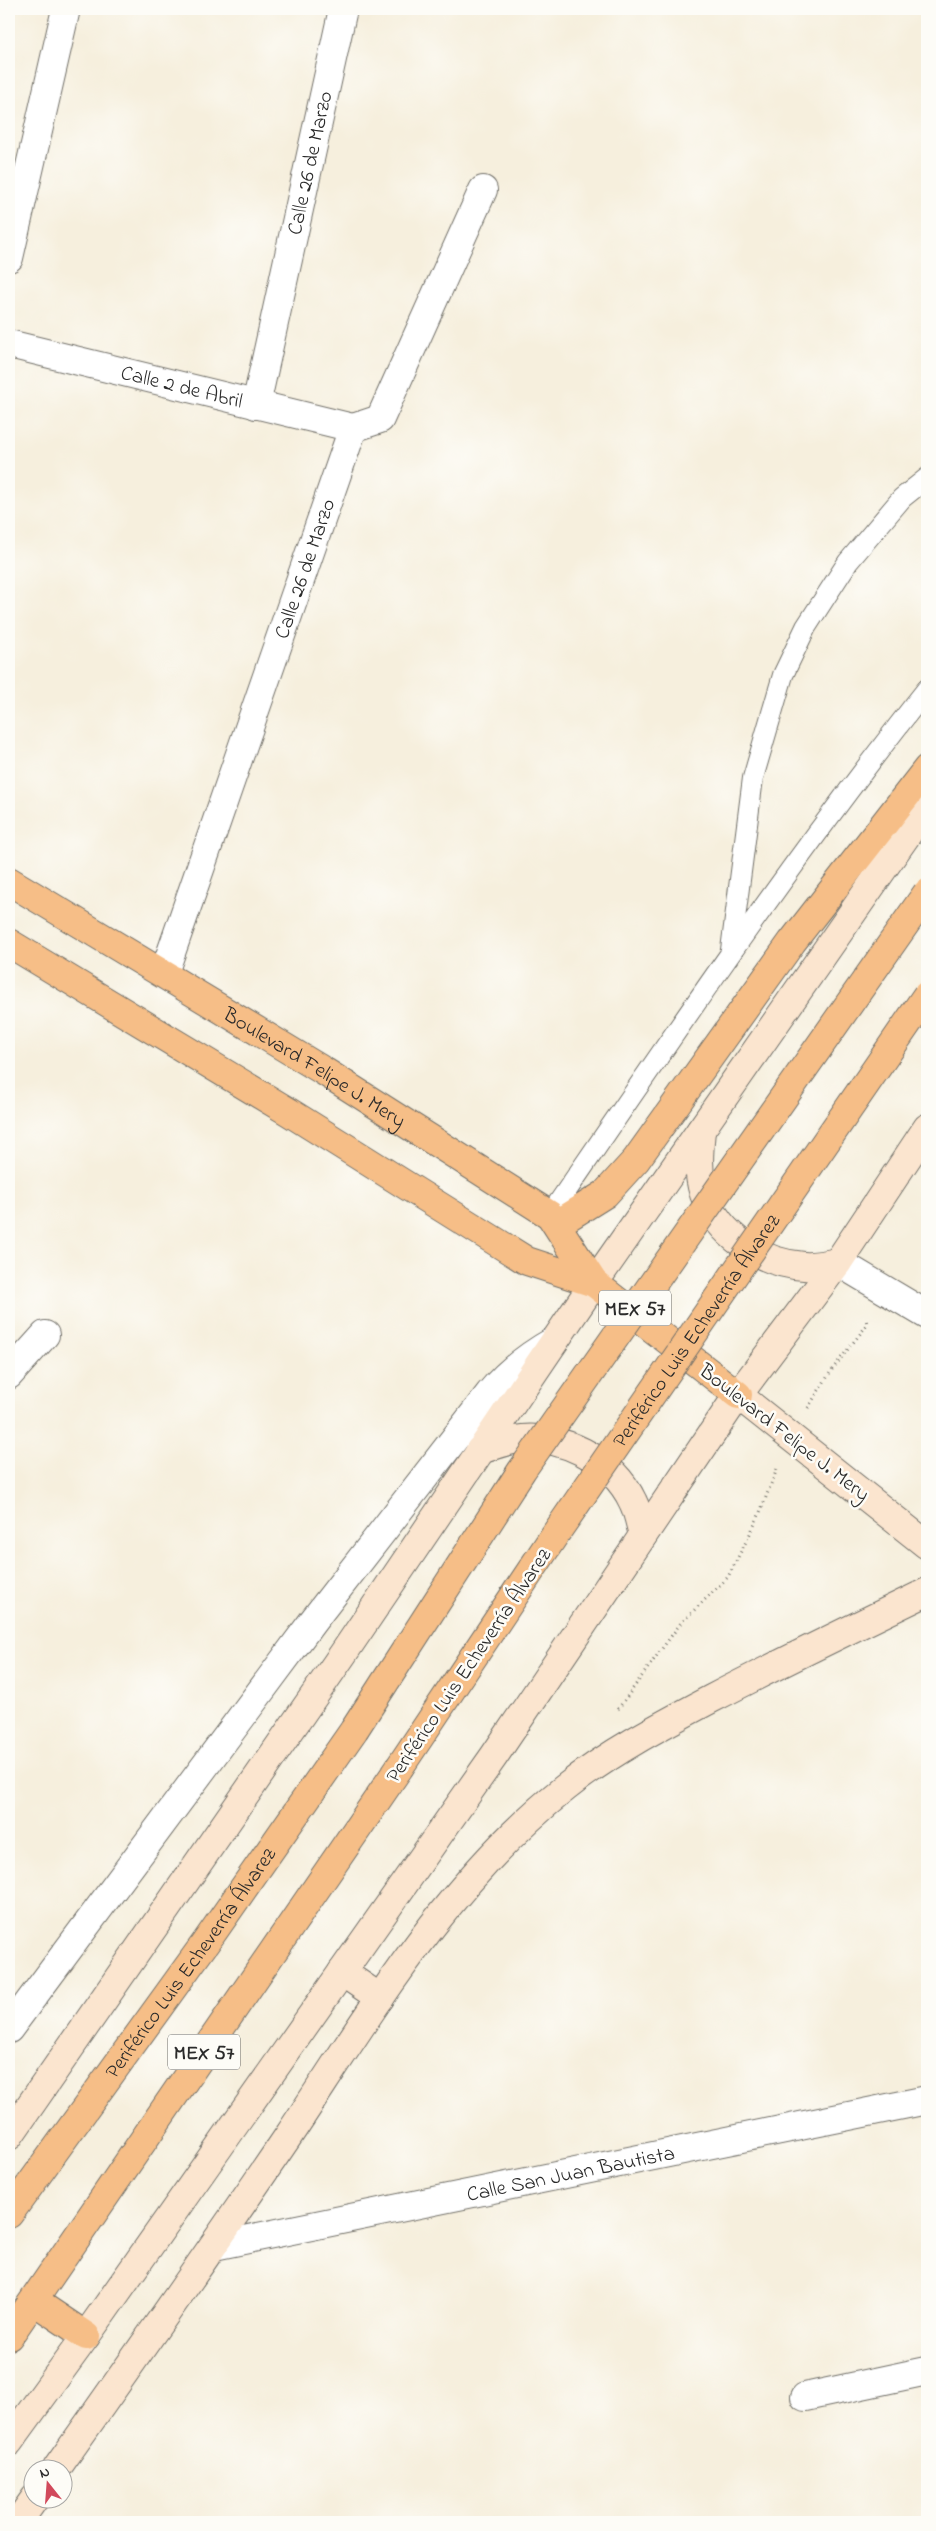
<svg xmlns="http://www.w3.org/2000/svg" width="936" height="2531" viewBox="0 0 936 2531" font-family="'Indie Flower',sans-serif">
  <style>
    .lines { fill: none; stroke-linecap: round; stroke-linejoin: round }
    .lane-casing { stroke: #727069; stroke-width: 22 }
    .street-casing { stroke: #727069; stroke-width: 30 }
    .secondary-casing { stroke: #727069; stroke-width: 30 }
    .primary-casing { stroke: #727069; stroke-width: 30 }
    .highway-casing { stroke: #727069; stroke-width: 30 }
    .path { stroke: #727069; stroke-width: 3; stroke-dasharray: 1 4; stroke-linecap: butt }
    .lane { stroke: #fff; stroke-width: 20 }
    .street { stroke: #fff; stroke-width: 28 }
    .secondary { stroke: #fbe5cf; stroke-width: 28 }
    .primary { stroke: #f6be87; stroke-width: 28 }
    .highway { stroke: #f6be87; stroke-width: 28 }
    .highway-bridge-casing { stroke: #727069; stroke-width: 30; stroke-linecap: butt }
    .highway-bridge { stroke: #f6be87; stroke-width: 28 }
    .labels { text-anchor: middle; stroke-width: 5; stroke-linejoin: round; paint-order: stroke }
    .shield { fill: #fdfcf7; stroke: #6a6a68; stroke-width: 1 }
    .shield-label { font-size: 20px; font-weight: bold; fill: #2b2b2b }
    .street-label { font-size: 21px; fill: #2b2b2b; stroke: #fdfcf7 }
  </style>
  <rect width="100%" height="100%" fill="#fdfcf7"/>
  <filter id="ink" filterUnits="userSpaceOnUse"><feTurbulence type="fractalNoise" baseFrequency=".02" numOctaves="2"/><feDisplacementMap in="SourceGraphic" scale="10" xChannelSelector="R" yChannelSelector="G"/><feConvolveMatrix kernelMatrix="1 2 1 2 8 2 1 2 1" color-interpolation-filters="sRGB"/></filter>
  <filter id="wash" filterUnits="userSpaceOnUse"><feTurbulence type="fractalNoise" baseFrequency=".0096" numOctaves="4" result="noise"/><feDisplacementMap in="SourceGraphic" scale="20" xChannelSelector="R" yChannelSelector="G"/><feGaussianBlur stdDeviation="1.12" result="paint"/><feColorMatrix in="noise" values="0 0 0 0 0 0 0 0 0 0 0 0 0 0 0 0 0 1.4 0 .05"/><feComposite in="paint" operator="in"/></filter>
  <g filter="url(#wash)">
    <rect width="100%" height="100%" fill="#f6efdd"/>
  </g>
  <g filter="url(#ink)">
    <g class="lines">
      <defs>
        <g id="lane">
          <polyline points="731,950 753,778 783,675 806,627 848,562 902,498 927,478"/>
          <path d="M550 1215C672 1037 793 858 927 689"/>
        </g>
        <g id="street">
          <polyline points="9,258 66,9"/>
          <path id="s1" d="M9 344 353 428"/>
          <path id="s2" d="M256 405 343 9"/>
          <polyline points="353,428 380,419 483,190"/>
          <path id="s3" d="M164 973 353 428"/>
          <polyline points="838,1262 927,1315"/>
          <polyline points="9,1375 45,1335"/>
          <path d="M9 2029 313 1621 490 1393C509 1370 529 1355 554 1341"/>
          <path id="s4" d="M214 2246 927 2100"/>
          <polyline points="805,2397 927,2371"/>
        </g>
        <g id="secondary">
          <path d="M701 1130C699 1151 697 1173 704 1194 719 1236 761 1263 804 1266 815 1267 827 1264 838 1262"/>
          <polyline points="738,1395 927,1545"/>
          <path d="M480 1450C491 1447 502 1442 514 1440 559 1432 613 1459 633 1502 638 1512 640 1524 643 1535"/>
          <polyline points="342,1972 380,1998"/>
          <polyline points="9,2136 343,1654 594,1283 927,806"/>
          <polyline points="9,2442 86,2336 494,1756 738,1395 838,1262 927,1128"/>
          <path d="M57 2468C135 2358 213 2247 289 2135 371 2012 447 1882 565 1788 609 1753 660 1726 711 1699 782 1662 855 1627 927 1592"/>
          <polyline points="18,2522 35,2498"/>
        </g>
        <g id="primary">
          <path id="s5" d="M9 881 322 1070 550 1215 594 1283"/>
          <polyline points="9,943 289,1112 527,1261 594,1283 738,1395"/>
          <polyline points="557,1224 605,1194 636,1160 792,942 927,769"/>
        </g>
        <g id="highway">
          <path id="s6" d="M9 2214 206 1942 354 1730"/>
          <polyline points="34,2301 86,2336"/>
          <polyline points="9,2336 399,1768"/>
        </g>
      </defs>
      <use href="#lane" class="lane-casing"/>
      <use href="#street" class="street-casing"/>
      <use href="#secondary" class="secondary-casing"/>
      <use href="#primary" class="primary-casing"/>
      <use href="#highway" class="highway-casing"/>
      <g class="path">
        <polyline points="808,1408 831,1371 867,1325 866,1318"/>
        <polyline points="618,1709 680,1624 728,1577 757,1520 777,1469"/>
      </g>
      <use href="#lane" class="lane"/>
      <use href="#street" class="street"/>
      <use href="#secondary" class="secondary"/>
      <use href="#primary" class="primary"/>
      <use href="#highway" class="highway"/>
      <defs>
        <g id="highway-bridge">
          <polyline points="354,1730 522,1470 927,893"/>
          <path id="s7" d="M399 1768 556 1533 927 995"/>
        </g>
      </defs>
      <use href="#highway-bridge" class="highway-bridge-casing"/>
      <use href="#highway-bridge" class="highway-bridge"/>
    </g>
  </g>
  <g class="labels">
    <g class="shield">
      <rect x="599" y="1290.5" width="72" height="35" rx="4"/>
      <rect x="168" y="2034.5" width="72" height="35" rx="4"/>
    </g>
    <g class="shield-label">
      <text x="635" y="1315">MEX 57</text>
      <text x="204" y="2059">MEX 57</text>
    </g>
    <g class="street-label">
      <text dy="7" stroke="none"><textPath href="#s2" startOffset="248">Calle 26 de Marzo</textPath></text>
      <text dy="7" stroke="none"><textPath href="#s1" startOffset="178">Calle 2 de Abril</textPath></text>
      <text dy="7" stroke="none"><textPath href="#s3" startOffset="428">Calle 26 de Marzo</textPath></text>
      <text dy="7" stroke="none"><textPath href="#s5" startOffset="358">Boulevard Felipe J. Mery</textPath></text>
      <text dy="7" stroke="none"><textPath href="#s7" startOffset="529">Periférico Luis Echeverría Álvarez</textPath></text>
      <text transform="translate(785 1432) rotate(38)" y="7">Boulevard Felipe J. Mery</text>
      <text transform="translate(468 1665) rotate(-56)" y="7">Periférico Luis Echeverría Álvarez</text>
      <text dy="7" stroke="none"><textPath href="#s6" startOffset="310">Periférico Luis Echeverría Álvarez</textPath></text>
      <text dy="7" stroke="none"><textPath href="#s4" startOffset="364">Calle San Juan Bautista</textPath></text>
    </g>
  </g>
  <rect width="936" height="2531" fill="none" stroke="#fdfcf7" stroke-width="30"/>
  <g transform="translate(48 2484) rotate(343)"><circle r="24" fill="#fdfcf7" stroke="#a9a8a5"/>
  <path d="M0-4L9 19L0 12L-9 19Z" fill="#d1495b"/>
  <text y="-8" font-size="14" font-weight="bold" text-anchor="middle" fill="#2b2b2b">N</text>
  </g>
</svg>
